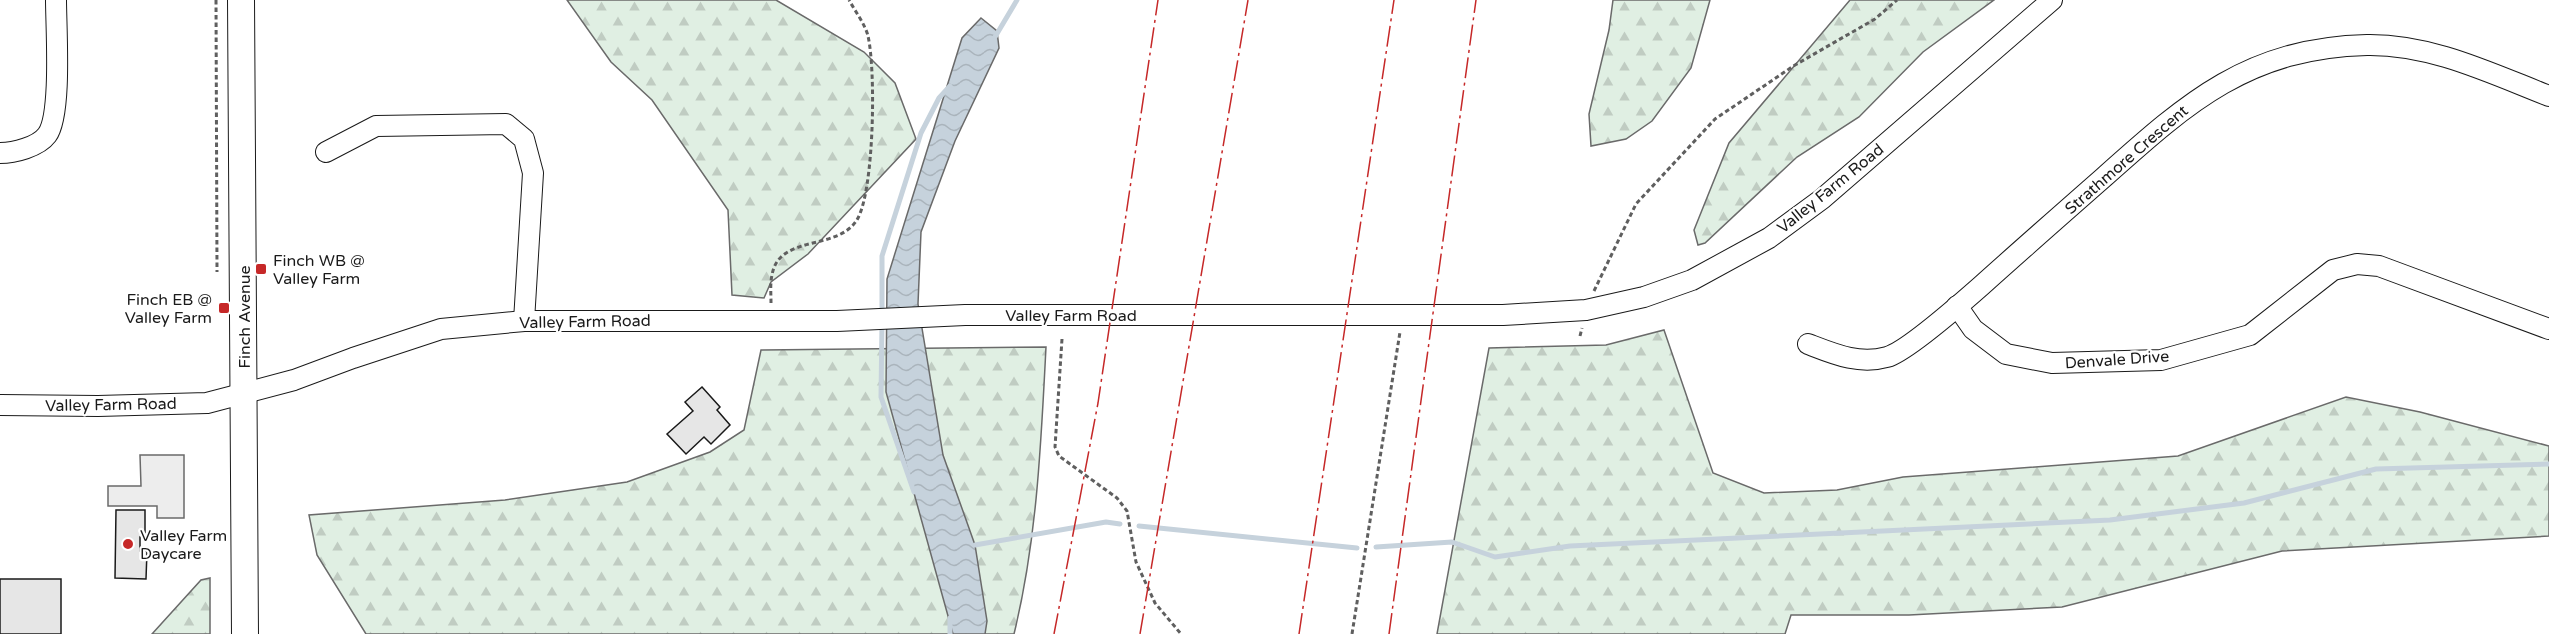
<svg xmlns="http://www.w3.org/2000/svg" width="2549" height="634" viewBox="0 0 2549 634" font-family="'Varela Round',sans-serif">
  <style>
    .forest { fill: url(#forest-firs); stroke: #6a6a6a; stroke-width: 1.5 }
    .parking { fill: #ededed; stroke: #6a6a6a; stroke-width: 1.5 }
    .water { fill: url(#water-waves); stroke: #6a6a6a; stroke-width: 1.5 }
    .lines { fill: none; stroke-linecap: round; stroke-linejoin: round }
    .stream { stroke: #c6d2dc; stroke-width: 5 }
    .building { fill: #e6e6e6; stroke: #1a1a1a; stroke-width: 1.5 }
    .minor-casing { stroke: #1a1a1a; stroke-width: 22 }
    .major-casing { stroke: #1a1a1a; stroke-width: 28 }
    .path { stroke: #5f5f5f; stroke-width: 3; stroke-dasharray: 4.5 3; stroke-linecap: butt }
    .minor { stroke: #fff; stroke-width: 20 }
    .major { stroke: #fff; stroke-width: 26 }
    .power { stroke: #c62828; stroke-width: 1.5; stroke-dasharray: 21 4.5 3 4.5; stroke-linecap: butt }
    .poi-dot { fill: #c62828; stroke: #fff; stroke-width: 2 }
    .labels { text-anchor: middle; stroke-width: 4.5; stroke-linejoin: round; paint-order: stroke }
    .street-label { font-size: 16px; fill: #1a1a1a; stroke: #fff }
    .poi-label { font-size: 16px; fill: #1a1a1a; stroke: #fff; text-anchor: start }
  </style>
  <defs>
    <pattern id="forest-firs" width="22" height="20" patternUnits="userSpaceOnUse" patternTransform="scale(1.5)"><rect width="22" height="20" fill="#e0efe3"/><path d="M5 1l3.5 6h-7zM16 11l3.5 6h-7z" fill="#c0ccc2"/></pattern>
    <pattern id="water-waves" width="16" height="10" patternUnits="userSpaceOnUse" patternTransform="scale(1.5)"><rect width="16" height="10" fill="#c6d2dc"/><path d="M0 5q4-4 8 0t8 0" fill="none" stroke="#aab4bc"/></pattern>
  </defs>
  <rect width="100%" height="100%" fill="#fff"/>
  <g class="forest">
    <polygon points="567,0 776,0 864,52 895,83 916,139 808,254 771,282 764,298 732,295 728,210 652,100 611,62"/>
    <polygon points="1613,0 1710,0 1691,68 1652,121 1626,139 1591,146 1589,114 1609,30"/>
    <polygon points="1850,0 1994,0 1923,52 1859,117 1797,157 1705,243 1698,245 1694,230 1729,143"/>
    <polygon points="1664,330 1713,473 1764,493 1837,490 1903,477 2178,456 2346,397 2420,412 2549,446 2549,536 2282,551 2062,607 1909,615 1791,615 1785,634 1437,634 1489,348 1606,345"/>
    <path d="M1046 347C1041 444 1037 540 1014 634H366L317 555 309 515 505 500 627 482 710 452 744 430 761 350Z"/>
    <polygon points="210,578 210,634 152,634 201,580"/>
  </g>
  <polygon class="parking" points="140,455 184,455 184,518 157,518 157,506 108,506 108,486 141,486"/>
  <polygon class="water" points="981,18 997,31 999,48 955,141 921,232 918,304 943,455 975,545 987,621 985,634 953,634 886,392 887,279 962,38"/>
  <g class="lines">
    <g class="stream">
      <polyline points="995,37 1017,0"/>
      <polyline points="882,314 882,256 921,133 939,98 950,86"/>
      <polyline points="882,323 881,397 914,492"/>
      <polyline points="1139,526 1357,548"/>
      <polyline points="975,545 1106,522 1120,524"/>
      <polyline points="1376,547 1452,542 1495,557 1570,546 2110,520 2244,503 2376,469 2549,464"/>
      <polyline points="950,618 950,634"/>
    </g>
  </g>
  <g class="building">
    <polygon points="702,387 720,407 717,410 730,425 711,444 704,437 686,454 667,434 693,411 685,402"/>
    <polygon points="116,510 145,510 145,537 140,537 140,551 147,551 146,579 115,578"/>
    <rect x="0" y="579" width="61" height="55"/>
  </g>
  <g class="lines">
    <defs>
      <g id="minor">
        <polyline points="326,152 376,126 506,124 524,139 533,173 524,321"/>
        <path d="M0 153C14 153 38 147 47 135 62 115 56 28 56 0"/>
        <polyline points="1957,306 1973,329 2006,354 2052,363 2161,360 2250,335 2333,270 2357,264 2379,266 2549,329"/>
        <path d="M1808 344C1834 354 1859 365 1887 357 1906 352 1964 301 1981 286 2021 250 2062 214 2103 178 2187 103 2247 48 2367 45 2431 44 2490 73 2549 96"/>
        <polyline points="0,405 98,406 207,403 294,380 353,358 441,329 524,321 837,321 965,315 1503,315 1586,310 1644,297 1692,280 1769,238 1822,199 2052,0"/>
      </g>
      <polyline id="major" points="241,0 245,634"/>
    </defs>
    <use href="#minor" class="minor-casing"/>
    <use href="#major" class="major-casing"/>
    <g class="path">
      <polyline points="216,0 217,272"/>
      <polyline points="1594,291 1636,204 1715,119 1795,65 1875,19 1897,0"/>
      <path d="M771 303C771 294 770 284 772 275 779 233 840 252 858 218 874 188 876 71 868 36 865 24 855 11 849 0"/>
      <polyline points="1580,336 1582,328"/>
      <polyline points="1062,339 1055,447 1059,456 1117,498 1127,511 1136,562 1155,603 1181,634"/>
      <polyline points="1352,634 1400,332"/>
    </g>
    <use href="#minor" class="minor"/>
    <use href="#major" class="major"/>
    <g class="power">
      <polyline points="1054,634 1098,403 1158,0"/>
      <polyline points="1140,634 1248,0"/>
      <polyline points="1299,634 1394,0"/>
      <polyline points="1389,634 1476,0"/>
    </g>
  </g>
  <g class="poi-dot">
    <rect x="255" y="263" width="12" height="12" rx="3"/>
    <rect x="218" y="302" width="12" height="12" rx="3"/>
    <circle cx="128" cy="544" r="6"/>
  </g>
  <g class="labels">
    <g class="street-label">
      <text transform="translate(2126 159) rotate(-41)" y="6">Strathmore Crescent</text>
      <text transform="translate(1830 188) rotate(-39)" y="6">Valley Farm Road</text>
      <text x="1071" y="321">Valley Farm Road</text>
      <text transform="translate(244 317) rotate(-90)" y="6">Finch Avenue</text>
      <text transform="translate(585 321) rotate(-1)" y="6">Valley Farm Road</text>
      <text transform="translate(2117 359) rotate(-4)" y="6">Denvale Drive</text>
      <text transform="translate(111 404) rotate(-1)" y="6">Valley Farm Road</text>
    </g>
    <g class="poi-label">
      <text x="273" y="266">Finch WB @<tspan x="273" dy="18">Valley Farm</tspan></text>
      <text x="212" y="305" text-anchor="end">Finch EB @<tspan x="212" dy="18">Valley Farm</tspan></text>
      <text x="140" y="541">Valley Farm<tspan x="140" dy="18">Daycare</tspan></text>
    </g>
  </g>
</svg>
